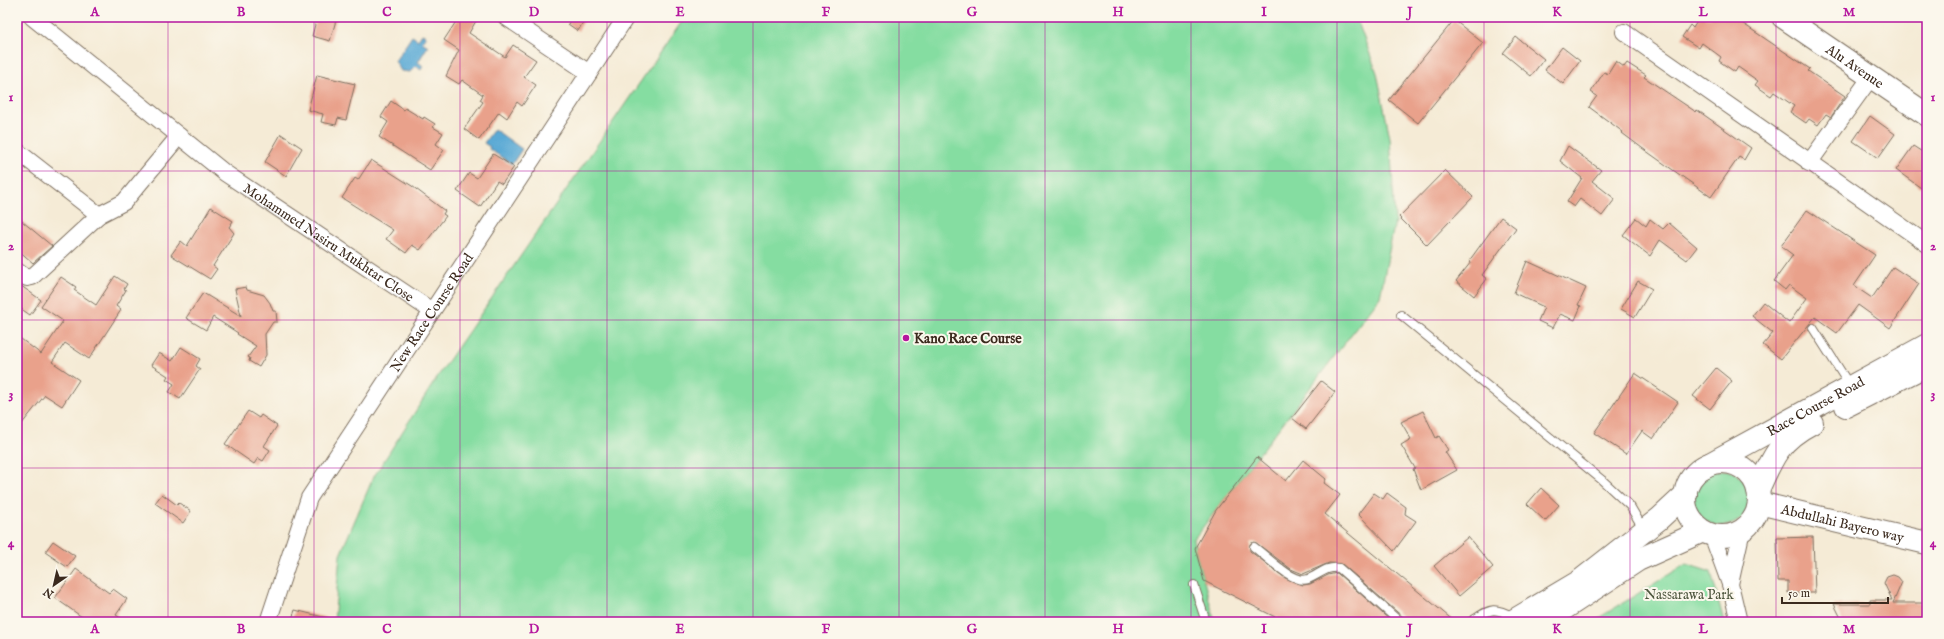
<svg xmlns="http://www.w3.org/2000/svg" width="1944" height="639" viewBox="0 0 1944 639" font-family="'IM FELL English',serif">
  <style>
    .green { fill: #85dda1; stroke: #608460 }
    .water { fill: #5caad5; stroke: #4c6a7a }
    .building { fill: #e9a18b }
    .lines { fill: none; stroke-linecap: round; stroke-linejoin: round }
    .lane-casing { stroke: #7c6e5e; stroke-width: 10 }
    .street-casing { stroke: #7c6e5e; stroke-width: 18 }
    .secondary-casing { stroke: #7c6e5e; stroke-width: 24 }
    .lane { stroke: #fff; stroke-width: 8 }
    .street { stroke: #fff; stroke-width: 16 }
    .secondary { stroke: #fff; stroke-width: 22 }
    .grid { fill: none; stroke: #b5179e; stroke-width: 1; stroke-opacity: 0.55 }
    .poi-dot { fill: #b5179e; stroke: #fbf7ec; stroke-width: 1.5 }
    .labels { text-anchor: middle; stroke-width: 4; stroke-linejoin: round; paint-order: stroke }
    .street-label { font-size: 14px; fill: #3b2a1e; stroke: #fbf7ec }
    .poi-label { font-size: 14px; font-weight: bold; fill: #3b2a1e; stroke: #fbf7ec; text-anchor: start }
    .park-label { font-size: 14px; fill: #4e573f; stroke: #fbf7ec }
    .neatline { fill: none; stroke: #b5179e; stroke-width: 1.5 }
    .grid-label { font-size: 13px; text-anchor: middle; font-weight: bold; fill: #b5179e }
  </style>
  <rect width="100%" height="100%" fill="#fbf7ec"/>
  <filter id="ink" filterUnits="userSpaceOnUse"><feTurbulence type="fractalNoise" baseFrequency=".025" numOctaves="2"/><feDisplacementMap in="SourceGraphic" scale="8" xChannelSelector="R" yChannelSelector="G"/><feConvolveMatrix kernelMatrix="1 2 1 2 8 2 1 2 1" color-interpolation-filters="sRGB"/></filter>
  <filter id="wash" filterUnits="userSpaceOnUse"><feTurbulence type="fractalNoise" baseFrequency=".012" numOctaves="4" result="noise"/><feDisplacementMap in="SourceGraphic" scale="16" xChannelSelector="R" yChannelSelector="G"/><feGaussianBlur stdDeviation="0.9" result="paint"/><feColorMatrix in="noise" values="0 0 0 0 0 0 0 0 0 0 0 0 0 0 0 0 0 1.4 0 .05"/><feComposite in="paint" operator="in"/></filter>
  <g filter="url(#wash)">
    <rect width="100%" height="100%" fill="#f5ebd6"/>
    <g class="green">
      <polygon points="685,17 1356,17 1377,73 1390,138 1395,221 1380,297 1193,540 1215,622 334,622 340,555 373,478 436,379"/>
      <circle cx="1722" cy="498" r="28"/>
      <polygon points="1686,564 1711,572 1724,622 1592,622"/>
    </g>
    <g class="water">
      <polygon points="422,34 426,36 422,42 428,46 418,62 423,66 421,70 416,66 410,72 401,71 395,61 412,36 418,40"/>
      <polygon points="494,129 522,149 512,164 489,149 490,147 484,143"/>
    </g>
    <g id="blocks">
      <g class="building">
        <polygon points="317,17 337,17 330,41 312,36"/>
        <polygon points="459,17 470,17 476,21 469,33 505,57 513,45 536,60 524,77 536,85 522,106 517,102 507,118 499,112 479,140 464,129 483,102 480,100 483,95 462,80 459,84 446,76 459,50 444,40"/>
        <polygon points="572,17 586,17 578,31 568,24"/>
        <polygon points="1700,17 1733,17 1810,69 1808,71 1845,96 1831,117 1826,114 1818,125 1809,119 1806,123 1790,112 1794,106 1774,92 1771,96 1755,85 1758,81 1738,67 1735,72 1719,61 1721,57 1702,43 1699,48 1682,37 1690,25 1693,28"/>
        <polygon points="1454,20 1483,43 1418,123 1389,100"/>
        <polygon points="1516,37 1544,59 1531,76 1503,53"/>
        <polygon points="1562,47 1580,61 1563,84 1545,70"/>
        <polygon points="1616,61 1624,67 1627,63 1646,75 1644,77 1696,112 1697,110 1751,148 1744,160 1739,157 1711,197 1642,148 1622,133 1623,132 1589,107 1597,96 1591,92 1604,72 1608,74"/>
        <polygon points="317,75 355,84 346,120 338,118 336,125 321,122 323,114 308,110"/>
        <polygon points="391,101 404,110 405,108 423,119 424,117 435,124 433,127 443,133 436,144 444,150 430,170 379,137 388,122 381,117"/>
        <polygon points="1870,116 1895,134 1878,158 1853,141"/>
        <polygon points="281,134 302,148 286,176 265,162"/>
        <polygon points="1568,146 1601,170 1592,181 1615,199 1602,216 1580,199 1574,207 1567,202 1582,178 1560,161"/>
        <polygon points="1913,146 1927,155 1927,179 1921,188 1896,170"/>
        <polygon points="493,154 514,167 502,184 497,181 480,207 457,191 469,173 477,178"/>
        <polygon points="371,160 412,186 445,211 443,214 446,216 420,250 412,245 406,253 386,239 393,230 342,198 355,178 358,180"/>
        <polygon points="1445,170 1473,197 1427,245 1399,217"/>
        <polygon points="211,207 233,221 229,227 234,233 213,266 217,269 210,279 171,255 181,241 187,246"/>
        <polygon points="1807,210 1875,255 1854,286 1872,298 1893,267 1919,284 1890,328 1858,305 1837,333 1815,317 1781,359 1763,345 1773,333 1752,316 1763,302 1789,323 1807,298 1789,285 1785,290 1774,281 1793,255 1781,246"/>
        <polygon points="17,217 52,246 33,263 17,249"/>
        <polygon points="1501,217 1516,228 1482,275 1487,279 1474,296 1456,281 1471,262 1469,261"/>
        <polygon points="1636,218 1646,226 1650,219 1663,229 1669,223 1697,247 1687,260 1660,240 1650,256 1623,235"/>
        <polygon points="1527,261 1586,288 1578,305 1581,306 1575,320 1560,314 1553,328 1538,321 1544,307 1514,293"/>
        <polygon points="115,276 127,284 124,289 126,290 116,306 121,310 89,359 65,343 52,362 79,380 62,406 45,395 17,430 17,336 41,354 63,321 41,306 61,277 76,287 74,290 96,305"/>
        <polygon points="1638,281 1652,289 1635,317 1621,309"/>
        <polygon points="17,283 41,300 30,315 17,306"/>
        <polygon points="246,287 247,290 264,295 270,303 273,311 276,311 277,322 273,322 265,334 266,355 259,367 249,361 250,358 248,357 256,346 237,334 238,333 213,317 206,330 186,318 203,293 241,316 235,289"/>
        <polygon points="181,347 200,359 196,366 200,369 180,399 169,392 174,384 166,379 168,376 151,365 159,353 172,361"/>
        <polygon points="1716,368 1732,381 1710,409 1693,396"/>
        <polygon points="1635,373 1678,402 1653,439 1642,431 1626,454 1594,433"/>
        <polygon points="1321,381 1335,392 1306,429 1292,418"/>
        <polygon points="248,411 259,418 261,415 277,426 264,446 270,450 263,461 258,458 254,464 225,444"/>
        <polygon points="1423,411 1436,438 1439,436 1448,450 1445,452 1457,470 1421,490 1413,469 1415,468 1401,445 1411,439 1401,422"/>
        <polygon points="1257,457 1286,481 1303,460 1326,479 1324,483 1340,495 1325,514 1455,622 1405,622 1404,618 1342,564 1329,563 1303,574 1291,569 1255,542 1250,544 1250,551 1285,578 1303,585 1310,584 1328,575 1337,573 1392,622 1285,622 1204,581 1195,548 1216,510"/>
        <polygon points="1541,488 1559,505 1545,521 1527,504"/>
        <polygon points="1374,493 1383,499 1387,493 1406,507 1405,514 1416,521 1394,551 1358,514"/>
        <polygon points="162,494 177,505 179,503 191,511 183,523 155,503"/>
        <polygon points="1468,537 1493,567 1459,596 1434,566"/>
        <polygon points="1813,537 1815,593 1788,593 1788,581 1778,581 1777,538"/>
        <polygon points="53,541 75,556 67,567 45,552"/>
        <polygon points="76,569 109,593 113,589 127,599 116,615 126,622 78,622 82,617 55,598"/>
        <polygon points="1893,575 1898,577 1902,582 1893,603 1927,603 1927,622 1843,622 1834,604 1870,604 1870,600 1892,600 1884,583 1887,577"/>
        <polygon points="295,610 327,618 327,622 291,622"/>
      </g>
    </g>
  </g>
  <g filter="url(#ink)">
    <use href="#blocks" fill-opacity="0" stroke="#7c6e5e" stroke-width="1"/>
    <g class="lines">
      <defs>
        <g id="lane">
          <polyline points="1401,315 1602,480 1630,506 1644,530"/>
          <polyline points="1813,328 1850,386"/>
          <path d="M1254 547C1265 555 1294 585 1308 579 1319 575 1326 566 1339 568L1400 622"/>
          <polyline points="1194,585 1206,622"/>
          <path d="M1470 622C1490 610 1491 605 1514 617"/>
        </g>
        <g id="street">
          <path id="s1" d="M32 17 225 173 432 311"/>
          <polyline points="506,17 589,73"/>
          <polyline points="1624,32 1927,244"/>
          <polyline points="17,151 99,215"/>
          <polyline points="1809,163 1871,77"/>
          <polyline points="17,271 27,278 32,277 99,215 124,202 179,136"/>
          <polyline points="1712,535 1730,584"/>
          <path id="s2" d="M268 622 309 498 626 17"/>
          <polyline points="1739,622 1730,584 1742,530"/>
        </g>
        <g id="secondary">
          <path id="s3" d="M1783 17 1927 115"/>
          <polyline points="1846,406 1927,365"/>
          <circle cx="1722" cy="499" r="37"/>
          <path id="s4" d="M1704 467 1927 345"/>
          <path d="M1758 490C1772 458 1779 440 1812 423"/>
          <path id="s5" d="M1759 503 1927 543"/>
          <polyline points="1511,622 1580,581 1659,519 1686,494"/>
          <polyline points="1544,622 1638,560 1703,531"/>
        </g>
      </defs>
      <use href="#lane" class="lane-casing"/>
      <use href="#street" class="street-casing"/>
      <use href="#secondary" class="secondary-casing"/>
      <use href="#lane" class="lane"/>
      <use href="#street" class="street"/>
      <use href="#secondary" class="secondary"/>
    </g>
  </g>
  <path class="grid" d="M168 17V622M314 17V622M460 17V622M607 17V622M753 17V622M899 17V622M1045 17V622M1191 17V622M1337 17V622M1484 17V622M1630 17V622M1776 17V622M17 171H1927M17 320H1927M17 468H1927"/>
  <circle class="poi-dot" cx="906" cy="338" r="4"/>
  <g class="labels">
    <g class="street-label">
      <text dy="5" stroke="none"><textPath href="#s3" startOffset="87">Alu Avenue</textPath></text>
      <text dy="5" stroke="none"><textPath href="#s1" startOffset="373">Mohammed Nasiru Mukhtar Close</textPath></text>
      <text dy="5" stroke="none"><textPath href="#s2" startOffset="353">New Race Course Road</textPath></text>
      <text dy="5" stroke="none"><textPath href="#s4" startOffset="127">Race Course Road</textPath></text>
      <text dy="5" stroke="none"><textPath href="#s5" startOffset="86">Abdullahi Bayero way</textPath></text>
    </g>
    <g class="poi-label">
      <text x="914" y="343">Kano Race Course</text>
    </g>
    <g class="park-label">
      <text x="1689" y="599">Nassarawa Park</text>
    </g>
  </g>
  <rect width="1944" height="639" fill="none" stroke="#fbf7ec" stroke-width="44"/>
  <g transform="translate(54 585) rotate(214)" stroke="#fbf7ec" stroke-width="3" paint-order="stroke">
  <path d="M0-3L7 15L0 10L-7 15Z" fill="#3b2a1e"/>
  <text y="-6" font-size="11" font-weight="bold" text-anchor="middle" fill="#3b2a1e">N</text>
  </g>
  <path d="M1782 597v6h106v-6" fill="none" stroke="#3b2a1e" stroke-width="2"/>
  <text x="1788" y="597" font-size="12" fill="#3b2a1e" stroke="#fbf7ec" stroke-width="3" paint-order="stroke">50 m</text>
  <rect x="22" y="22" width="1900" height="595" class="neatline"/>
  <g class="grid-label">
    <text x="95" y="16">A</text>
    <text x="241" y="16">B</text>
    <text x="387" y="16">C</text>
    <text x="534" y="16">D</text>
    <text x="680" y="16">E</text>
    <text x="826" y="16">F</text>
    <text x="972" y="16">G</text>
    <text x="1118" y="16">H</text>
    <text x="1264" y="16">I</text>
    <text x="1410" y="16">J</text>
    <text x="1557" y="16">K</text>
    <text x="1703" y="16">L</text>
    <text x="1849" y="16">M</text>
    <text x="11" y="101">1</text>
    <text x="1933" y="101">1</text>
    <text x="11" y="250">2</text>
    <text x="1933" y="250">2</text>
    <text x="11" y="398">3</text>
    <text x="1933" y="398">3</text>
    <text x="11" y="547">4</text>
    <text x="1933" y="547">4</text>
    <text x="95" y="633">A</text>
    <text x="241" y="633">B</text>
    <text x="387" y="633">C</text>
    <text x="534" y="633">D</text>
    <text x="680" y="633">E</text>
    <text x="826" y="633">F</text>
    <text x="972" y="633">G</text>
    <text x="1118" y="633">H</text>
    <text x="1264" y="633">I</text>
    <text x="1410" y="633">J</text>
    <text x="1557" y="633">K</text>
    <text x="1703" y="633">L</text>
    <text x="1849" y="633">M</text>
  </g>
</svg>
